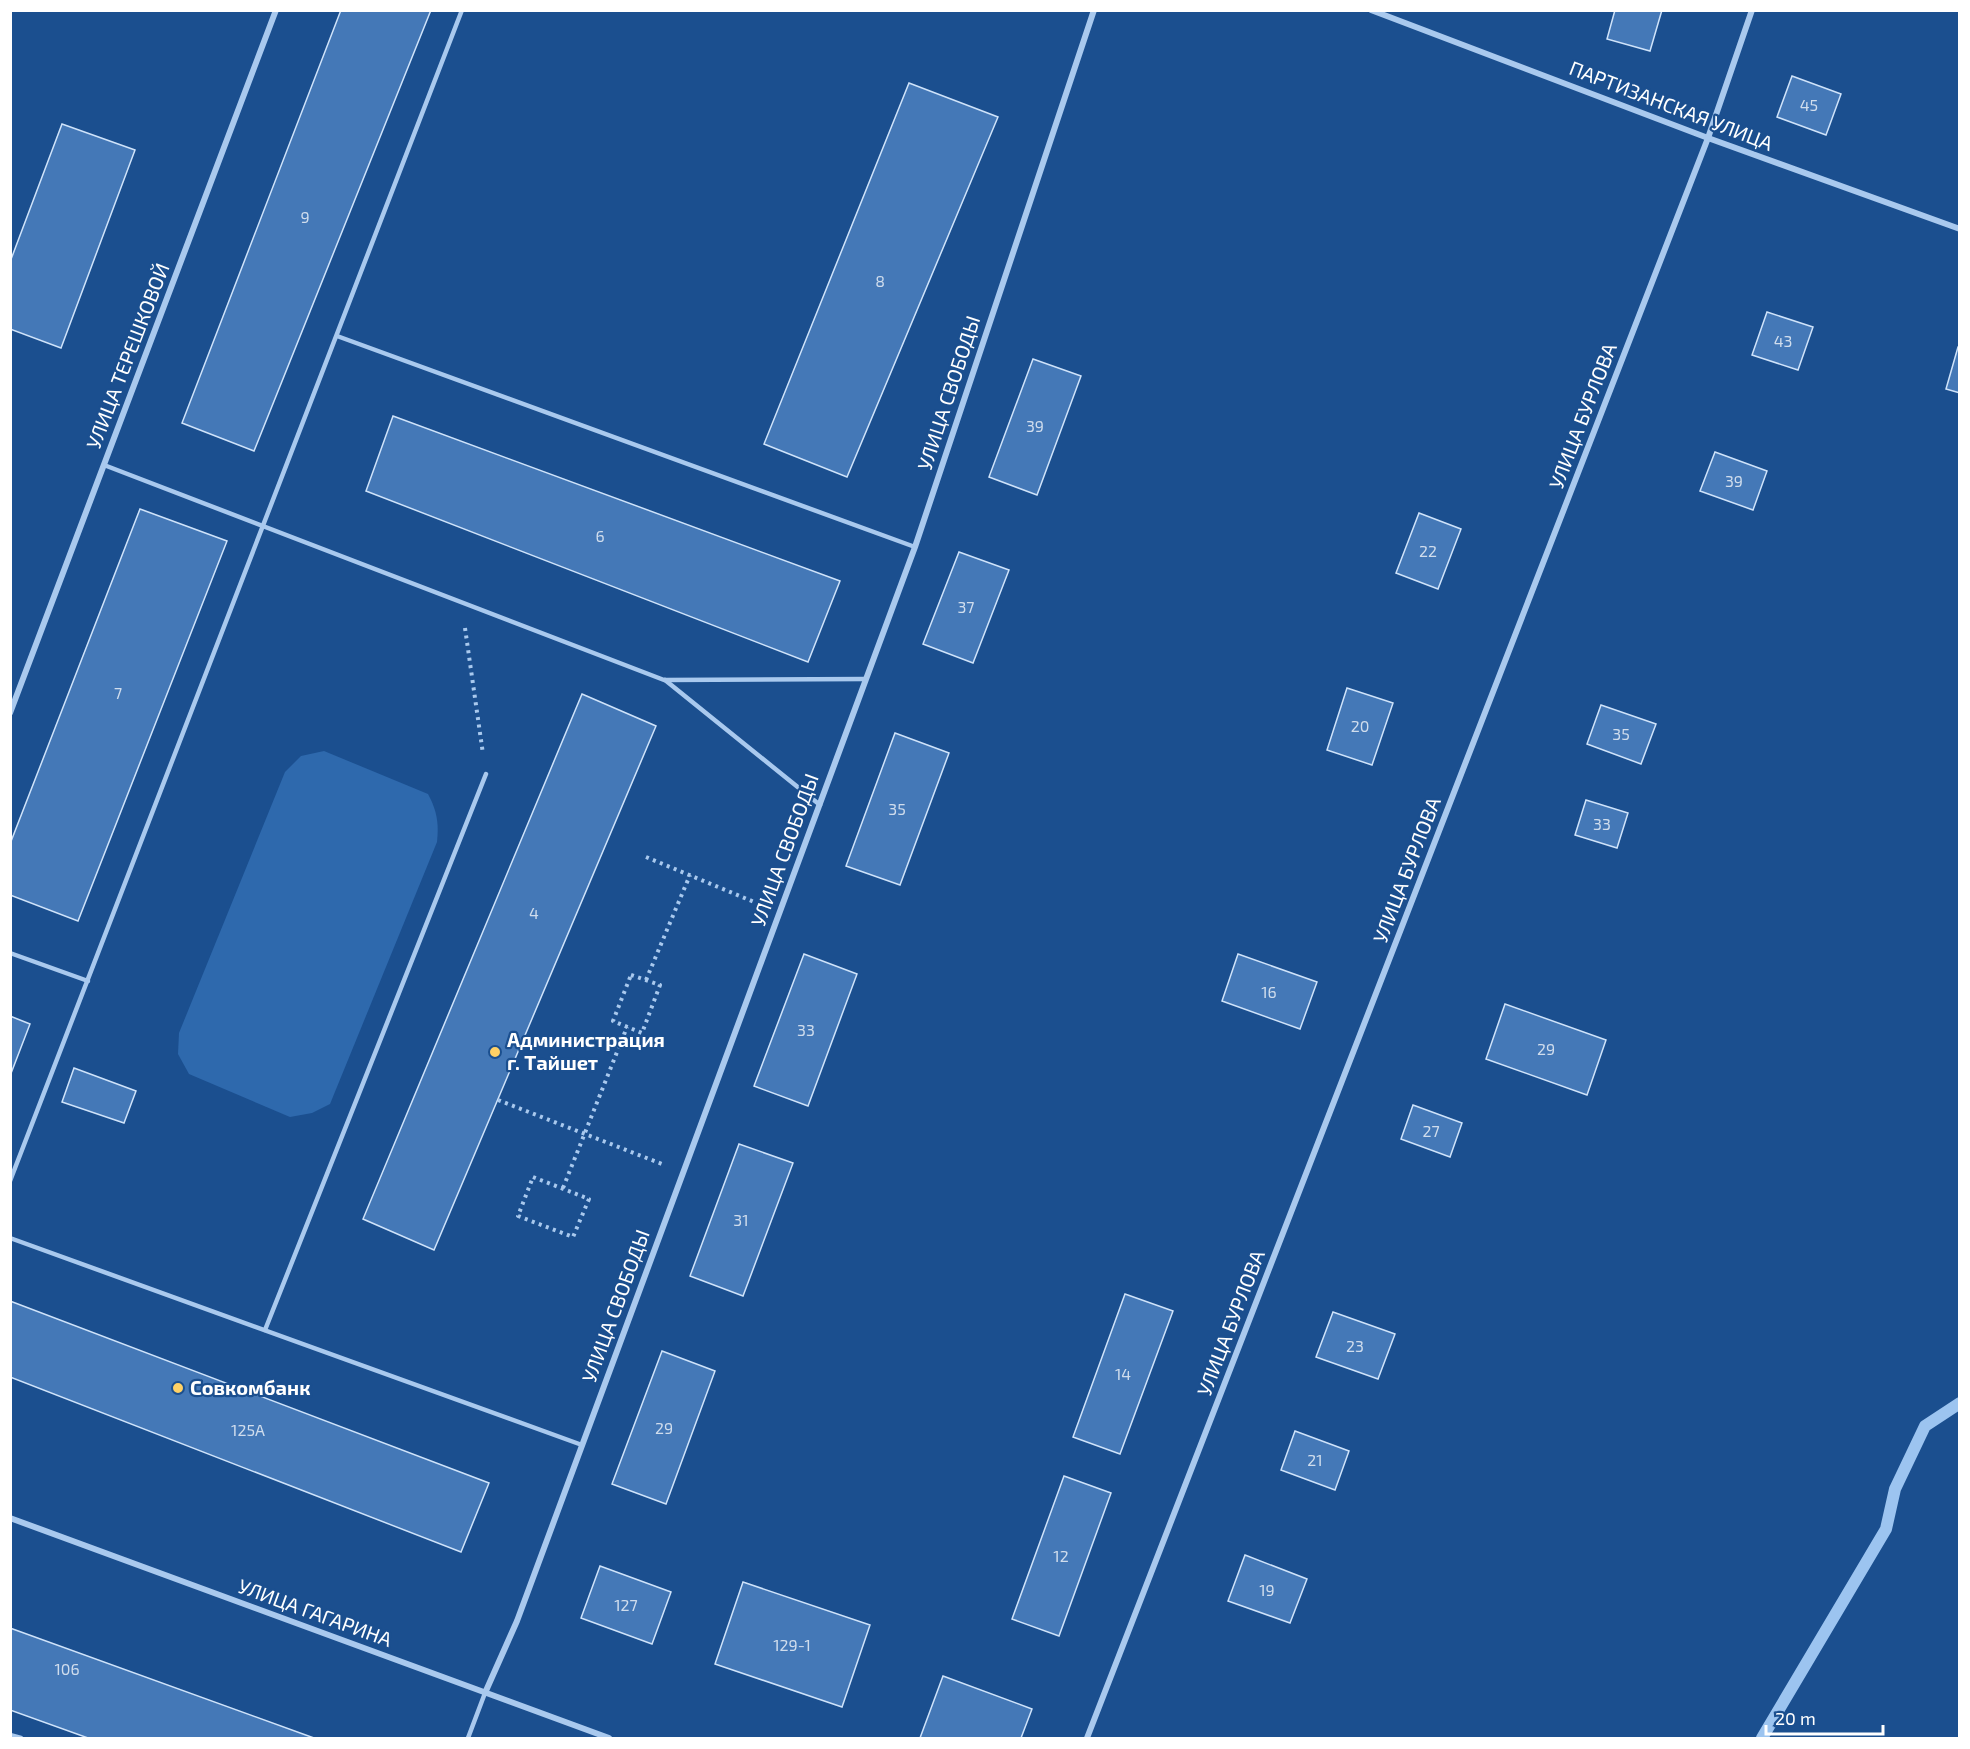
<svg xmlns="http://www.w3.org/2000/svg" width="1970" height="1749" viewBox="0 0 1970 1749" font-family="'Exo 2',sans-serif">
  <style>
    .green { fill: #2e69ad }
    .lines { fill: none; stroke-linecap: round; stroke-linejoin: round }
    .stream { stroke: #9cc4f0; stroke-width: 12 }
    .building { fill: #4478b7; stroke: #cfe3fa; stroke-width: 1.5 }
    .path { stroke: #a9c9ee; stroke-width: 4; stroke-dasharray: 3 4.5; stroke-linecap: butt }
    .service { stroke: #a9c9ee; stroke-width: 4.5 }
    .minor { stroke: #a9c9ee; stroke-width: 6 }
    .poi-dot { fill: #ffd166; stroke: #1b4f8f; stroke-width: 2 }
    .labels { text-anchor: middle; stroke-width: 4.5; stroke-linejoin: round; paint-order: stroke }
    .number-label { font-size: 16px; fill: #d0dded }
    .street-label { font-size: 20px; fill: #fff; stroke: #1b4f8f }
    .poi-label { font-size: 20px; font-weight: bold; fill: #fff; stroke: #1b4f8f; text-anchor: start }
  </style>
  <rect width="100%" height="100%" fill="#1b4f8f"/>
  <path class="green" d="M324 751 428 794C437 811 439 823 437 842L330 1104 312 1113 290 1117 189 1074 178 1054 179 1033 285 772 301 756Z"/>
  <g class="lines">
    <polyline class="stream" points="1762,1738 1886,1529 1895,1489 1925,1426 1960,1403"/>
  </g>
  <g class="building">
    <polygon points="341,10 431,10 254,451 182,423"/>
    <polygon points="1615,10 1662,10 1650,51 1607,39"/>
    <polygon points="1792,76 1841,94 1826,135 1777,117"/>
    <polygon points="909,83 998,117 847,477 764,444"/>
    <polygon points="62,124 135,150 61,348 10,329 10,262"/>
    <polygon points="1767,312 1813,327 1798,370 1752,355"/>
    <polygon points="1958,347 1960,347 1960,393 1946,389"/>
    <polygon points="1033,359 1081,376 1037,495 989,477"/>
    <polygon points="393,416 840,581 808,662 366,491"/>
    <polygon points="1715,452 1767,471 1753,510 1700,491"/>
    <polygon points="140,509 227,541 78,921 10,895 10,844"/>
    <polygon points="1419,513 1461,529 1438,589 1396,573"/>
    <polygon points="959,552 1009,570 973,663 923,644"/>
    <polygon points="1347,688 1393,703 1372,765 1327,750"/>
    <polygon points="582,694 656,726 434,1250 363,1219"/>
    <polygon points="1601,705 1656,724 1641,764 1587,744"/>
    <polygon points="895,733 949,753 900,885 846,866"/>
    <polygon points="1586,800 1628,813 1617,848 1575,835"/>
    <polygon points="804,954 857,974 808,1106 754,1086"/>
    <polygon points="1238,954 1317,982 1300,1029 1222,1001"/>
    <polygon points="1505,1004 1606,1040 1587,1095 1486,1059"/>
    <polygon points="10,1016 30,1024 10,1076"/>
    <polygon points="74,1068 136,1091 124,1123 62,1102"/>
    <polygon points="1413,1105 1462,1123 1450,1157 1401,1139"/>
    <polygon points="739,1144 793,1163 743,1296 690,1276"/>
    <polygon points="1125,1294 1173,1311 1120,1454 1073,1437"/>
    <polygon points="10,1301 489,1483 461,1552 10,1377"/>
    <polygon points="1333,1312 1395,1334 1378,1379 1316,1357"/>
    <polygon points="662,1351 715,1371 666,1504 612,1484"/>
    <polygon points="1295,1431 1349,1451 1335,1490 1281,1470"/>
    <polygon points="1064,1476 1111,1493 1059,1636 1012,1619"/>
    <polygon points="1245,1555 1307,1579 1290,1623 1228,1601"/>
    <polygon points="600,1566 671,1592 652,1644 581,1618"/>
    <polygon points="743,1582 870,1625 842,1707 715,1664"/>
    <polygon points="10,1628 314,1738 88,1738 10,1710"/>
    <polygon points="943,1676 1032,1709 1021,1738 920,1738"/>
  </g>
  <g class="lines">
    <g class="path">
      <polyline points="465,628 483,754"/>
      <polyline points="646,857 759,904"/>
      <polygon points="631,975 660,985 642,1033 613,1021"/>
      <polyline points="646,980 690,875"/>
      <polyline points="498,1100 662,1164"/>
      <polygon points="533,1177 589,1199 573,1237 518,1216"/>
      <polyline points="563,1188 627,1027"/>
    </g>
    <g class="service">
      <polyline points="337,336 915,547"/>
      <polyline points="104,465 664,680 866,679"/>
      <polyline points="665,680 820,805"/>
      <polyline points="10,953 88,981"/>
      <polyline points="10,1181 462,10"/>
      <polyline points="10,1238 582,1445"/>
      <polyline points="265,1330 486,774"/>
      <polyline points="10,1735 21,1738"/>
      <polyline points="468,1738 485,1693"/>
    </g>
    <g class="minor">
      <polyline points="1371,10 1708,138 1960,229"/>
      <polyline points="10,713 276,10"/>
      <polyline points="10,1518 609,1738"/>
      <polyline points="485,1693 517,1621 915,547 1094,10"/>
      <polyline points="1087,1738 1708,138 1752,10"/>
    </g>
  </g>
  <g class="poi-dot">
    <circle cx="495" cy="1052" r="6"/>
    <circle cx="178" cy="1388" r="6"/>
  </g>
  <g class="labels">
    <g class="number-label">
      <text x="1809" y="111">45</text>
      <text x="305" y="223">9</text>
      <text x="880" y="287">8</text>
      <text x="1783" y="347">43</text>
      <text x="1035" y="432">39</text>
      <text x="1734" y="487">39</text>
      <text x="600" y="542">6</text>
      <text x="1428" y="557">22</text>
      <text x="966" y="613">37</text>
      <text x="118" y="699">7</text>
      <text x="1360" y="732">20</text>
      <text x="1621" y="740">35</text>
      <text x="897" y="815">35</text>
      <text x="1602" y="830">33</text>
      <text x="534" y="919">4</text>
      <text x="1269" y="998">16</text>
      <text x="806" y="1036">33</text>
      <text x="1546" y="1055">29</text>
      <text x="1431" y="1137">27</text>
      <text x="741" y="1226">31</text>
      <text x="1355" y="1352">23</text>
      <text x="1123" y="1380">14</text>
      <text x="664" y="1434">29</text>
      <text x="248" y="1436">125А</text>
      <text x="1315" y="1466">21</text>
      <text x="1061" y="1562">12</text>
      <text x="1267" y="1596">19</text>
      <text x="626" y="1611">127</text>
      <text x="792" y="1651">129-1</text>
      <text x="67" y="1675">106</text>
    </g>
    <g class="street-label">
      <text transform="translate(1671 106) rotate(21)" y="7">ПАРТИЗАНСКАЯ УЛИЦА</text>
      <text transform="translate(128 356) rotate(-69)" y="7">УЛИЦА ТЕРЕШКОВОЙ</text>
      <text transform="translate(949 393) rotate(-72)" y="7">УЛИЦА СВОБОДЫ</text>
      <text transform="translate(1583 416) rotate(-69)" y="7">УЛИЦА БУРЛОВА</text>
      <text transform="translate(785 850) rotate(-70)" y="7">УЛИЦА СВОБОДЫ</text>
      <text transform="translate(1407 870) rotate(-69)" y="7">УЛИЦА БУРЛОВА</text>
      <text transform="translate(616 1306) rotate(-70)" y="7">УЛИЦА СВОБОДЫ</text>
      <text transform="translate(1231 1323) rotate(-69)" y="7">УЛИЦА БУРЛОВА</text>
      <text transform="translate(315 1613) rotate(20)" y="7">УЛИЦА ГАГАРИНА</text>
    </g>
    <g class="poi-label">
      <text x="507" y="1047">Администрация<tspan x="507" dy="23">г. Тайшет</tspan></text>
      <text x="190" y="1395">Совкомбанк</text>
    </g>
  </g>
  <rect width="1970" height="1749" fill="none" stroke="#ffffff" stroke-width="24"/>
  <path d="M1766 1725v9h117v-9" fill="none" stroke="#ffffff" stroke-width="3"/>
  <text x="1775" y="1725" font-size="18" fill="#ffffff" stroke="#1b4f8f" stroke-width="4.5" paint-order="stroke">20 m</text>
</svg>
